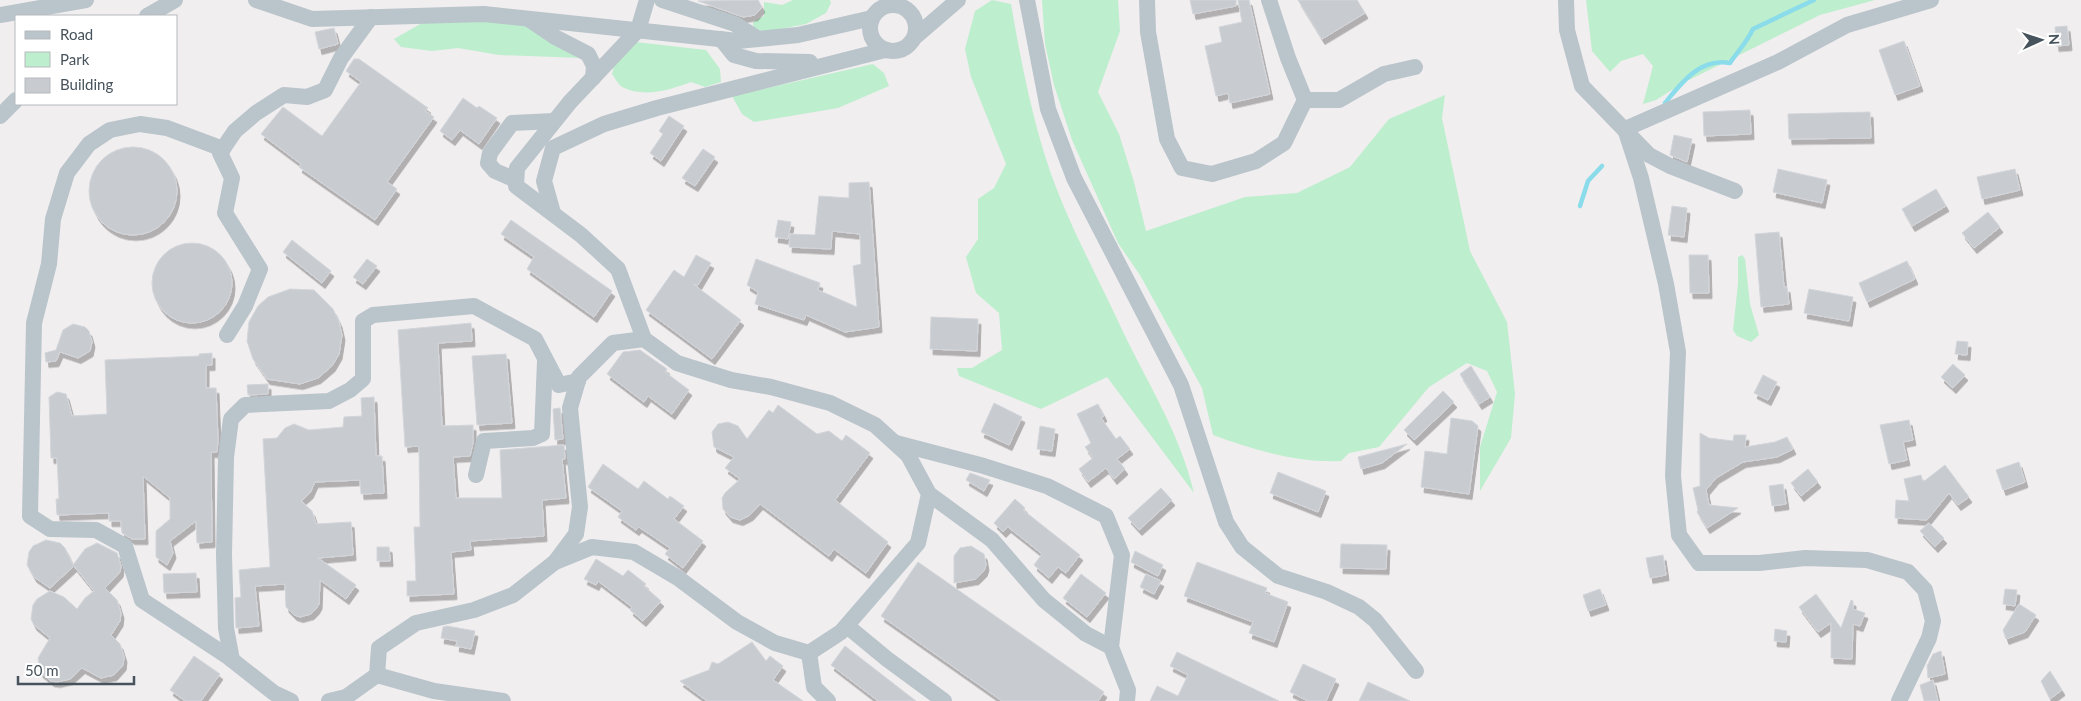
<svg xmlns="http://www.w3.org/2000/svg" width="2081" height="701" viewBox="0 0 2081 701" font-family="Lato,sans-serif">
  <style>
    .green { fill: #bdeece }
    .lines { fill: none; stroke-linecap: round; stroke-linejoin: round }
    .stream { stroke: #8bdceb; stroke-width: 4.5 }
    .building { fill: #c8ccd1; stroke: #d2d5da; filter: url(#shadow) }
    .minor { stroke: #bac4cb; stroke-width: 16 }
  </style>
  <defs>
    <filter id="shadow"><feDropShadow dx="3" dy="5.5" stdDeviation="0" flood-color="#0004"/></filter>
  </defs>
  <rect width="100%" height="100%" fill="#f1eeef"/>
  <g class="green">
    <polygon points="793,0 830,0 831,3 826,13 806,24 765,32 753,28 753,22 764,16 764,2 782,5"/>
    <path d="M992 0 1011 4C1020 56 1030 108 1046 159 1064 215 1093 268 1118 321 1145 380 1179 429 1194 493L1107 377 1041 409 959 376 957 368H972L1002 350 999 313 976 293 966 257 978 239V199L994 188 1006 164 971 77 965 49 975 11Z"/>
    <path d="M1042 0H1118L1120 31 1098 92 1119 134 1134 182 1146 231 1245 197 1297 193 1350 167 1389 119 1445 95 1442 118 1470 251 1507 322 1515 394 1511 438 1480 491V447L1497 392 1487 371 1467 363 1429 387 1379 447 1349 453 1341 461C1297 463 1254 450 1213 435L1202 388 1140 275 1118 243 1072 140 1054 85 1045 44Z"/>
    <polygon points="1586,0 1875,0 1820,15 1683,83 1656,100 1643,104 1653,66 1643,54 1621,61 1610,72 1592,51"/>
    <polygon points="442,19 522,22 581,58 499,55 458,48 432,51 401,47 394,39 422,23"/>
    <path d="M636 42 706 50 720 69 721 82 705 87 691 82C670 90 644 98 622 87 618 84 615 78 612 74L615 62Z"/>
    <polygon points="873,64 884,73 889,86 838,108 754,122 742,114 732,96"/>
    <polygon points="1742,255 1745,259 1750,304 1759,335 1751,342 1737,336 1733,330 1738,284 1738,257"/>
  </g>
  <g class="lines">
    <g class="stream">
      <path d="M1665 103C1682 82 1700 58 1730 63 1738 51 1747 42 1753 29L1814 0"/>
      <polyline points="1580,206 1588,181 1602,166"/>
    </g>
  </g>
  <g class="building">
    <polygon points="758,0 762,7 755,15 743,17 698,1"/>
    <polygon points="1190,0 1236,0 1236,6 1193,14"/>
    <polygon points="1238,0 1249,0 1270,94 1230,103 1228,93 1216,96 1205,46 1222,42 1219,27 1242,22"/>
    <polygon points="1298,0 1357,0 1365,13 1322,39"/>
    <polygon points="2067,26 2069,45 2056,46 2055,27"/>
    <polygon points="334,28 338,44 319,49 315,32"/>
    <polygon points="1904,41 1920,86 1895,95 1879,50"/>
    <polygon points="354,59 359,59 428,108 425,111 434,117 387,182 397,189 375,220 299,167 301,164 261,134 283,107 322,136 361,82 346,71"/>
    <polygon points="463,98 477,108 479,106 497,118 479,144 460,130 452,140 440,131"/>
    <polygon points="1750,110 1751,134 1704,136 1703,112"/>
    <polygon points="1870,112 1871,138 1789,139 1788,114"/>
    <polygon points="669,116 684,126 661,161 650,153 663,134 659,131"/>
    <polygon points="1674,135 1692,139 1687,162 1670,155"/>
    <circle cx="133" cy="191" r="44"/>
    <polygon points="703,149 715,157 695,186 682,178"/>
    <polygon points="1778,169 1827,180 1822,203 1773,192"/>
    <polygon points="2015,169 2020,190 1982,199 1977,177"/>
    <polygon points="869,182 879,327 845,332 806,315 804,320 755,304 758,292 747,285 756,259 820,283 818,290 857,307 853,266 861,264 860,234 832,231 831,249 789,247 790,234 815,235 819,196 849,198 849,183"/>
    <polygon points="1936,189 1946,206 1912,226 1902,209"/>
    <polygon points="1672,206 1687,208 1684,237 1668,235"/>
    <polygon points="1988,212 2000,227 1974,248 1962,233"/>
    <polygon points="511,220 612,291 594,317 527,269 534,257 501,234"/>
    <polygon points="778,220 791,222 788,239 775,237"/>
    <polygon points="1779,232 1784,287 1787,287 1789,304 1761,307 1755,234"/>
    <polygon points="292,240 331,271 322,283 283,252"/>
    <circle cx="192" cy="283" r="40"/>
    <polygon points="696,255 711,263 698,285 693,284 741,320 712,359 646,310 674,270 684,277"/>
    <polygon points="1689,255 1708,255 1709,293 1690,293"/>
    <polygon points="367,259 377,266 363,284 353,277"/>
    <polygon points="1907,261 1915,279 1867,302 1859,283"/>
    <polygon points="290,289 314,290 333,309 339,322 342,335 339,354 332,366 318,378 300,384 267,379 253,359 247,341 249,322 258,306 268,297"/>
    <polygon points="1809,289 1853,297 1849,321 1804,313"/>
    <polygon points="931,317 978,319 977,351 930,349"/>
    <polygon points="471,323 472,341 438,343 442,426 473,425 473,443 470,456 453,457 456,498 502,498 500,450 564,445 565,459 562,459 566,498 542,500 544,536 470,541 471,550 451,552 454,594 407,596 407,581 416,581 414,527 420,527 419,446 405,447 398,330"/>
    <polygon points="73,324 85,327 89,331 92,342 90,351 78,358 60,352 56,361 46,362 45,353 56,350 63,330"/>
    <polygon points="1957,341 1968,342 1967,355 1955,354"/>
    <polygon points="640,350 667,369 665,372 689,390 672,414 648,396 644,402 607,374 623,352"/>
    <polygon points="212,353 212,365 206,365 206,388 216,388 218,440 217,452 211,452 212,542 197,543 196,521 170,541 173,553 167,565 156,557 156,531 170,519 170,498 143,476 145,539 132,539 122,533 121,521 109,521 109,513 57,515 56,499 59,499 57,458 51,458 49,397 57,392 66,394 72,416 107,414 105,360 199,356 199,354"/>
    <polygon points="506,354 512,423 477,425 472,356"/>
    <polygon points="1953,364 1965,375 1953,388 1941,377"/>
    <polygon points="1471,366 1490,397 1479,404 1460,374"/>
    <polygon points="1763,375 1777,382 1768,400 1754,393"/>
    <polygon points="268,384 268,394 248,395 247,385"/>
    <polygon points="1443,391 1454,402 1414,440 1404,430"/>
    <polygon points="374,397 376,456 382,456 384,493 361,494 360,480 315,482 310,493 301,501 312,511 316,524 351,522 353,555 318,558 356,585 346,599 320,580 319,604 316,609 311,614 300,617 294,615 286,607 285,584 255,586 259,626 236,628 235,598 241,597 239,570 270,567 270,565 263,439 277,438 285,428 294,424 309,430 343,427 344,417 362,416 361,398"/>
    <polygon points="994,403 1022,417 1009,445 981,432"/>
    <polygon points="1098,404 1104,416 1101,418 1116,439 1120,436 1130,449 1117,459 1125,469 1114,479 1106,468 1088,482 1079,469 1093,458 1085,447 1091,443 1077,414"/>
    <polygon points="778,405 817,434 829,431 842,441 846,435 870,453 835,500 888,542 866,573 834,549 829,556 760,504 750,515 740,520 730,517 723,509 722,498 725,493 740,479 725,468 734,457 714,447 712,432 718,424 728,422 738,426 747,439 769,410 773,413"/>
    <polygon points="560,408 563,439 555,440 553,409"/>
    <polygon points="1451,418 1472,421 1478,426 1469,494 1421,487 1425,451 1447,454"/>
    <polygon points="1909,420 1913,440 1903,442 1907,460 1889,464 1880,425"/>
    <polygon points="1040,426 1055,429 1052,451 1037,449"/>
    <polygon points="1700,433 1709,438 1733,441 1734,435 1746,435 1745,447 1775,442 1787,437 1793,449 1777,457 1743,462 1716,478 1706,490 1709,505 1738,508 1707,528 1697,512 1698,510 1693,488 1700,486"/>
    <polygon points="1407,444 1382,463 1361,469 1358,457"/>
    <polygon points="2019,462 2025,482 2003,490 1996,470"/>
    <polygon points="603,464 638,489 644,481 668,499 670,496 684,506 674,519 703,541 683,568 665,554 670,548 639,527 636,530 618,517 622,511 588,487"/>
    <polygon points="1945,465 1969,497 1958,505 1949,493 1927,520 1895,518 1896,500 1909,501 1904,479 1921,475 1923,482"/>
    <polygon points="1808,469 1818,482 1801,496 1791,483"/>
    <polygon points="1278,472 1326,491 1318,512 1270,493"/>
    <polygon points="970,473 990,480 984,491 966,480"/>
    <polygon points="1783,484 1786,504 1772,506 1769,486"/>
    <polygon points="1161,488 1172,500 1139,530 1128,518"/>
    <polygon points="1015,499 1025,508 1023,510 1080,555 1066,573 1058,567 1049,578 1034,565 1042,554 1008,527 1003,532 994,523"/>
    <polygon points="1929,523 1944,538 1935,547 1920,531"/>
    <polygon points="46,540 60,543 65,548 73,565 85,549 97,543 117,553 121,566 120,572 105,588 117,600 121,613 120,621 111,635 120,644 124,657 123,665 114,675 101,678 82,668 70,679 57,682 51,681 40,672 38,658 50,638 34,625 31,619 33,605 37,599 50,591 64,597 77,609 85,598 94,591 74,566 50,588 34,577 27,565 29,552 33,546"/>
    <polygon points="1341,544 1387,545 1386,569 1340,568"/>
    <polygon points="971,546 984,554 986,565 984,571 976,579 954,583 954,556 960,548"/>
    <polygon points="377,547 389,547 390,561 377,561"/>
    <polygon points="1135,551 1163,565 1158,576 1131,562"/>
    <polygon points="1663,555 1666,575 1650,578 1646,558"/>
    <polygon points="596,559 623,576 628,570 646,584 644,586 661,601 643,621 630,610 632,607 598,581 596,585 584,579"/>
    <polygon points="918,562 1104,692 1098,701 1002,701 881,616"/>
    <polygon points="1197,562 1267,588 1265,593 1288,602 1274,642 1249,633 1253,622 1184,596"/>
    <polygon points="196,573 197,592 164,593 163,574"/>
    <polygon points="1081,574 1106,593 1087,617 1063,598"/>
    <polygon points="1146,574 1161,581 1154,594 1140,587"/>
    <polygon points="1600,589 1606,605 1588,611 1583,595"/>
    <polygon points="2005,589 2017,590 2015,606 2003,604"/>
    <polygon points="1816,594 1841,628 1851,600 1853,601 1853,609 1865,613 1860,626 1853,624 1852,659 1831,658 1831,623 1818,632 1799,607"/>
    <polygon points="2019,604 2036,615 2025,632 2006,639 2003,630"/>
    <polygon points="447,626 475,631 471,649 456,646 457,641 441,638 443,627"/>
    <polygon points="1775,629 1787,631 1786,642 1774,641"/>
    <polygon points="752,642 766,661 770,656 783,666 773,680 803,701 707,701 680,681 709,670 712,662 718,664"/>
    <polygon points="845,646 916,701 878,701 831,665"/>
    <polygon points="1941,651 1945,674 1928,678 1927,666 1933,654"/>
    <polygon points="1177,652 1279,701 1150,701 1157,686 1178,696 1188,675 1170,666"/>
    <polygon points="194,656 220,674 201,701 185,701 170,690"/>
    <polygon points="1303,664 1336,679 1326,701 1308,701 1290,692"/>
    <polygon points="2050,671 2062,690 2050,699 2041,681"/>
    <polygon points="1933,680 1938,701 1924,701 1920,685"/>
    <polygon points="1368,682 1410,701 1359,701"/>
  </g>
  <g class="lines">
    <g class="minor">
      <polyline points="256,0 312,19 484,14 738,41 798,35 872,18"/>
      <polyline points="662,0 735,24 758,39"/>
      <polyline points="1027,0 1048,109 1074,178 1181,385 1226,522 1242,547 1278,576 1327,592 1359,607 1375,620 1416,671"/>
      <polyline points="1147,0 1148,32 1167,139 1182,168 1212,174 1256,161 1284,143 1305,100"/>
      <polyline points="1269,0 1288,58 1305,100 1339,100 1384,74 1415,67"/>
      <polyline points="1566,0 1567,30 1582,86 1649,155 1670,166 1735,191"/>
      <circle cx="893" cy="28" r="23"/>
      <polyline points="0,15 86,0"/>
      <polyline points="147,16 175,0"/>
      <polyline points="530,20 555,37 588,54 594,66 593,78"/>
      <polyline points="915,37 958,0"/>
      <polyline points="721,39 734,55 756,61 810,62"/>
      <polyline points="0,116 16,100"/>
      <polyline points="1625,129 1641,178 1666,284 1678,352 1673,476 1679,535 1699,563 1759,563 1805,558 1867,560 1908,572 1925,590 1933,621 1929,638 1899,701"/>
      <polyline points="1625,129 1778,62 1847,25 1931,0"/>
      <polyline points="223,149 167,128 140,124 110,130 89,144 67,173 53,219 49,264 34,323 30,516 50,529 96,530 125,546 142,600 227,656 274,693 291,701"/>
      <polyline points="516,180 495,171 488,163 490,153 512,123 554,121"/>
      <polyline points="553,213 544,181 553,148 604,124 657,108 885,50"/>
      <polyline points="227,335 245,306 260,269 225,213 232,178 220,153 235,131 256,113 284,95 307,97 325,90 341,58 371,17"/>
      <polyline points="896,443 984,466 1047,486 1106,516 1122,555 1111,647 1128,690 1127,701"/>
      <polyline points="476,475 484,441 533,438 542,434 545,361"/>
      <polyline points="929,494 992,540 1044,600 1086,634 1111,647"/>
      <polyline points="555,562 576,534 580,507 570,408 579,377 613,343 644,339"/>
      <polyline points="847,626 887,659 944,701"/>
      <polyline points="809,653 814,687 828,701"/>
      <polyline points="232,660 226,628 224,555 226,457 231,419 245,405 329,401 350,390 363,379 363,321 373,315 474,306 535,339 559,385 578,381"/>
      <polyline points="377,675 434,691 503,701"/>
      <polyline points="329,701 346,697 377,675 379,648 416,623 474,610 513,595 555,562 592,547 634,552 678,578 737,622 775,643 809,653 841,632 918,543 929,494 908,455 875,425 830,403 771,387 731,380 677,363 644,339 618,269 581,235 516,186 517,168 570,102 638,30 647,0"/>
    </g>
  </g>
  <rect x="15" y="15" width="162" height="90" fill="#ffffff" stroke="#b5babe"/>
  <rect x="25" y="31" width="25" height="8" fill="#bac4cb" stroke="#b5babe"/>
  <text x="60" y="40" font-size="15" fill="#47535c">Road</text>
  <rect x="25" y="52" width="25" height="15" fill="#bdeece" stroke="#b5babe"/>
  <text x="60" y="65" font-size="15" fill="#47535c">Park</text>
  <rect x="25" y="78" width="25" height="15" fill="#c8ccd1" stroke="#b5babe"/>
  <text x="60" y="90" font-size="15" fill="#47535c">Building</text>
  <g transform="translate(2041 40) rotate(87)" stroke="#ffffff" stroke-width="4" paint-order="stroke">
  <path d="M0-4L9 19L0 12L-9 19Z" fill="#47535c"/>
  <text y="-8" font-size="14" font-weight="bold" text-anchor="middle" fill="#47535c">N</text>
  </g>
  <path d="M18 676v8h116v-8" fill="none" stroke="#47535c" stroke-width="2.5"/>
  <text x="25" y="676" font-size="15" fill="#47535c" stroke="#ffffff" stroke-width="4" paint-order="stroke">50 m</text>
</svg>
